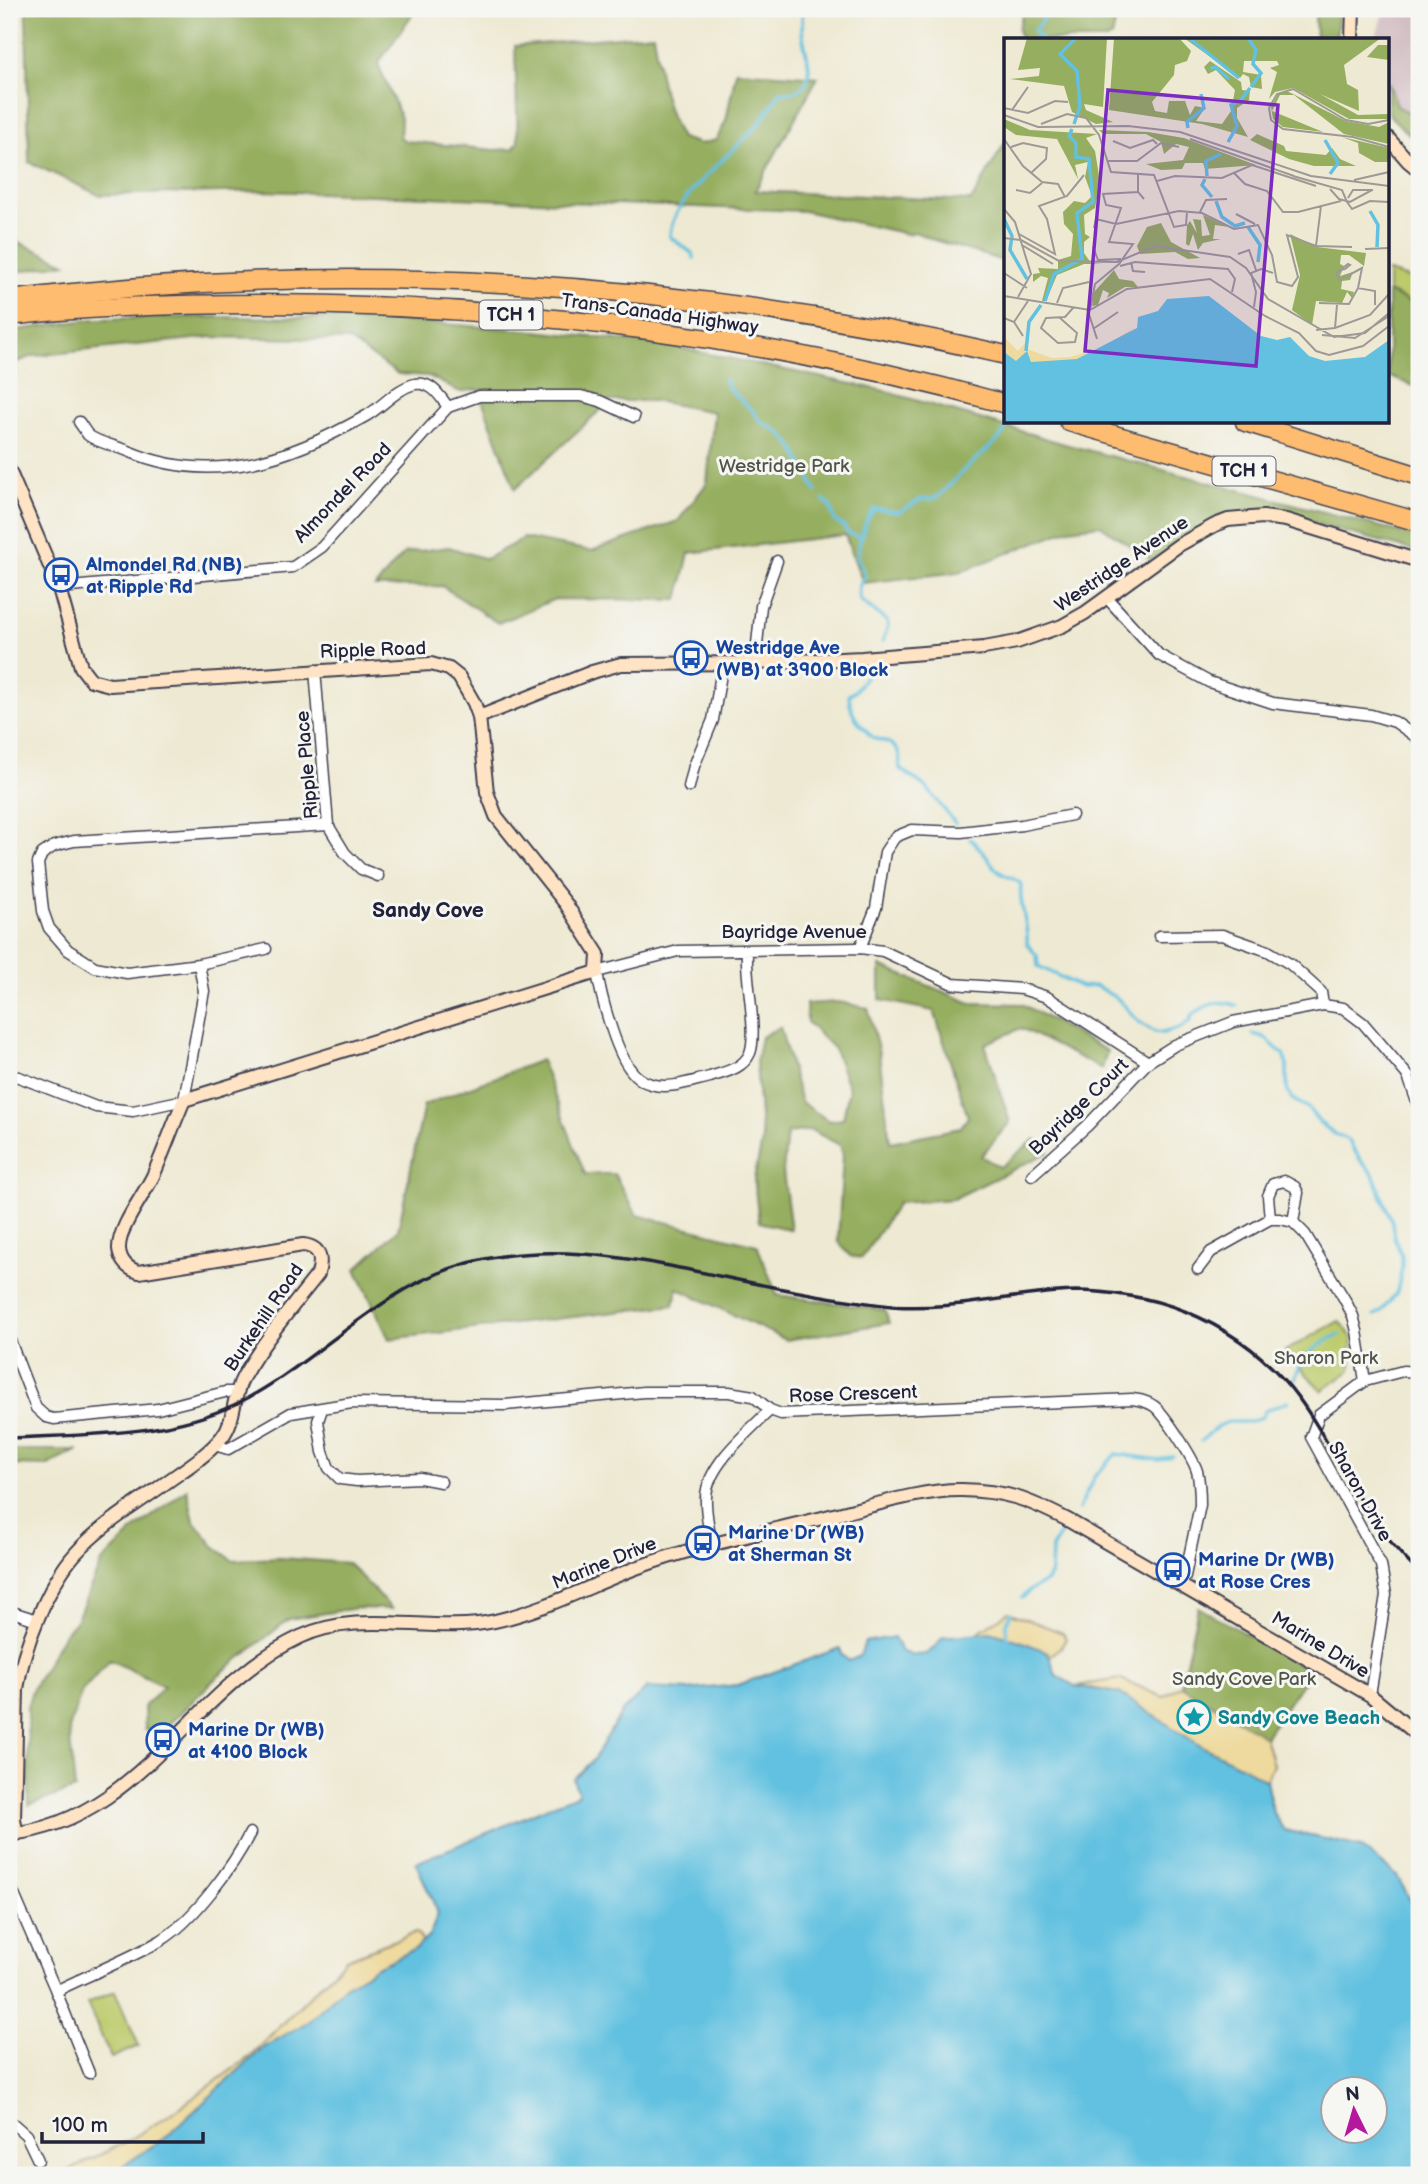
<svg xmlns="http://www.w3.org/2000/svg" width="1428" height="2184" viewBox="0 0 1428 2184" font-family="'Balsamiq Sans',sans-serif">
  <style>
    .industrial { fill: #d2bec3 }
    .green { fill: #bcca6b; stroke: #6f7653; stroke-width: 2 }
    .forest { fill: #95ae5f; stroke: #5c684d; stroke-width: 2 }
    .sand { fill: #eeda9e; stroke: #887e6c; stroke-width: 2 }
    .water { fill: #62c1e0; stroke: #42728e; stroke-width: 2; fill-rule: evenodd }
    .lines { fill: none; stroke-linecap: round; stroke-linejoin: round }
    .stream { stroke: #62c1e0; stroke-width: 3.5 }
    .street-casing { stroke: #414052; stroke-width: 13 }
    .secondary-casing { stroke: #414052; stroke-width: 16 }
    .highway-casing { stroke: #414052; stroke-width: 21 }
    .street { stroke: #fff; stroke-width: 10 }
    .secondary { stroke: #fee4c5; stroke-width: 12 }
    .highway { stroke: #fdbc6f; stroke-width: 18 }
    .rail { stroke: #22223b; stroke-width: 3.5 }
    .labels { text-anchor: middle; stroke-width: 6; stroke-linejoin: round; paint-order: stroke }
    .shield { fill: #f6f6f2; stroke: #626272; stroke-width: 2 }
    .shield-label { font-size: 18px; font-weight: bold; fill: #22223b }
    .street-label { font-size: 19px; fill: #22223b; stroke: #f6f6f2 }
    .park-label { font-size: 19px; fill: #505449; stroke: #f6f6f2 }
    .transit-label { font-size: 19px; font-weight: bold; fill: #164399; stroke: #f6f6f2; text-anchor: start }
    .culture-label { font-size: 19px; font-weight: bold; fill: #0d838f; stroke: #f6f6f2; text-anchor: start }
    .neighbourhood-label { font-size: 21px; font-weight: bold; fill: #22223b; stroke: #f6f6f2 }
    .inset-river { fill: none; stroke: #62c1e0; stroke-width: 3.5 }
    .inset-road { fill: none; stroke: #9c9996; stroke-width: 2 }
    .view { fill: #7b2cbf; fill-opacity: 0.15; stroke: #7b2cbf; stroke-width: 3.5 }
    .inset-edge { fill: none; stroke: #22223b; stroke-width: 3.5 }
  </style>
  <rect width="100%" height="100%" fill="#f6f6f2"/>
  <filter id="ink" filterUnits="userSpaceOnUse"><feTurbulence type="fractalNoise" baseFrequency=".0143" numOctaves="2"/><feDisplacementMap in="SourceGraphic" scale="14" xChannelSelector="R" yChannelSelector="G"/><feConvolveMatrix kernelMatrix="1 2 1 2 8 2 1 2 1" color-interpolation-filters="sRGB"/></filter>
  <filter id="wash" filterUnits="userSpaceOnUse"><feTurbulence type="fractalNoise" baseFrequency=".00686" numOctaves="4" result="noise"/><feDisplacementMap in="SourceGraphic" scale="28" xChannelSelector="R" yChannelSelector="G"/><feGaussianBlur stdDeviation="1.57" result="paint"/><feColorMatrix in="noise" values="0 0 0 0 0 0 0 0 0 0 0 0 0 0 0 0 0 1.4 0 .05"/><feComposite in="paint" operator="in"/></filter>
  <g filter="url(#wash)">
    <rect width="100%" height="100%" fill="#eee9d2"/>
    <polygon class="industrial" points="1384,9 1419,9 1419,117 1398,107 1388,82 1388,40 1375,40"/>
    <g class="green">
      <polygon points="1388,272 1419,281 1419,306 1388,292"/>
      <polygon points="1339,1321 1352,1337 1351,1370 1322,1391 1285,1351"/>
      <polygon points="115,1991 139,2046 111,2058 87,2003"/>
    </g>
    <g class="forest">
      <path d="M26 9H416L378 64 401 118 400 137 406 141 494 150 513 149 518 142 515 46 653 34C659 69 663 107 681 138L700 144 716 140 726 121 736 71 818 77 755 191 971 201 1006 141V262L934 240 915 232 907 234 804 211 264 191 99 195 29 162Z"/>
      <polygon points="1024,9 1118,9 1112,37 1106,40 1021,40 1018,29"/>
      <polygon points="1316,9 1339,9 1336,40 1316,40 1315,13"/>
      <polygon points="1388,82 1398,107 1419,117 1419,144 1391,117 1388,111"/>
      <polygon points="9,238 66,263 9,273"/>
      <polygon points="1388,292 1419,306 1419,388 1388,376"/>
      <polygon points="206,317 361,318 525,330 666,345 881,390 1068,445 1419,537 1419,552 1283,515 1246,515 1151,560 1100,525 1069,529 960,572 863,583 845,535 689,553 678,600 555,599 498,623 442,586 375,587 404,553 449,547 486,559 524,538 591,551 678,521 707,483 714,412 655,401 610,401 515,489 478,389 460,392 429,376 398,374 348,340 212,337 33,356 9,365 9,331 94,319"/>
      <polygon points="880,966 971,1003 1022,1004 1107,1051 1102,1069 1021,1028 985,1044 1010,1122 981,1156 1000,1167 1035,1139 1049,1152 953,1199 898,1203 862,1258 850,1256 838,1241 843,1155 840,1145 811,1130 787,1133 783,1172 791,1230 759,1222 754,1179 762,1142 756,1063 761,1037 780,1027 801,1102 829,1121 843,1119 849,1089 834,1049 807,1022 806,1004 839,1002 868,1008 879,1054 890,1142 960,1128 968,1117 934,1011 880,1000"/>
      <polygon points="541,1060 585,1174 614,1174 637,1215 757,1245 777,1295 885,1310 889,1323 786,1340 677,1288 674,1305 389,1339 356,1269 398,1230 424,1105"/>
      <polygon points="9,1450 78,1450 46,1466 9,1465"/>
      <polygon points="187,1489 194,1521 214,1546 232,1560 281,1558 348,1563 392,1609 357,1608 289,1619 220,1674 158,1735 145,1729 144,1706 164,1686 110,1660 82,1691 69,1728 75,1789 29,1805 27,1707 33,1688 63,1635 76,1621 101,1563 134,1530"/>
      <polygon points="1198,1607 1311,1671 1265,1737 1181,1686"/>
    </g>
    <g class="sand">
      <polygon points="1008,1612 1063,1633 1066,1639 1061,1647 1050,1656 974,1639 980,1631"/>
      <polygon points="1121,1679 1163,1697 1181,1686 1265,1737 1273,1765 1266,1781 1246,1768 1199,1745 1119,1693 1075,1686"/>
      <polygon points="416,1932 421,1938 425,1958 189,2175 59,2175 128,2141 171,2114 248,2058 346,1959"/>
    </g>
    <path class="water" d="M990 1632 1020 1641 1048 1652 1056 1675 1075 1686 1119 1693 1199 1745 1246 1768 1266 1781 1273 1813 1284 1830 1361 1847 1397 1876 1413 1905 1419 1908V2175H110L167 2136 264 2047 309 2021 345 1986 377 1967 416 1949 430 1935 438 1913 416 1863 579 1794 573 1779 593 1760 622 1712 647 1688 688 1690 738 1685 840 1648 842 1655 849 1661 860 1656 865 1642 894 1637 901 1652C924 1658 929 1656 943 1637ZM1334 2090H1376V2132H1334Z"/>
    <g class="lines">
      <g class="stream">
        <polyline points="1041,40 1034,31 1046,15 1069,9"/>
        <path d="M694 258 692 253 670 237C670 200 728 157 752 131 761 122 768 111 775 101 780 86 789 96 798 90 818 78 805 54 803 37 801 28 803 18 802 9"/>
        <polyline points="725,380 729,389 753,411 759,420 781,433 794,448 816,491"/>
        <polyline points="824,500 830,506 835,521 843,526 848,533 862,538"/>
        <path d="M883 641 888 626 887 621 861 601C856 593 859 583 865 576 864 570 860 566 858 560 856 550 866 515 875 509L899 512 922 499H932L940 495 964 470 999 439 1010 422"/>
        <path d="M870 670 855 691 849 695C850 709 853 716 862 726 867 730 868 735 874 738 883 741 893 742 898 752 901 757 899 764 900 769L926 787 955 823"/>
        <path d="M970 839C982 848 987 859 997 870 1003 877 1013 876 1021 884 1018 905 1029 923 1027 944L1037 956 1038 966 1081 987 1096 986 1118 999 1139 1022 1155 1032 1163 1033 1180 1028 1189 1022 1192 1015C1206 1005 1220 998 1237 1006"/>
        <polyline points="1253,1034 1264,1037 1283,1054 1287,1066 1287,1089 1292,1099 1308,1108 1320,1123 1335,1134 1348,1140 1361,1161 1373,1174 1392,1222 1394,1237 1402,1256 1402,1268 1397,1292 1381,1312 1375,1315"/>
        <path d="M1295 1379C1301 1355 1319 1344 1340 1334"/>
        <polyline points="1201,1441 1218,1426 1228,1422 1250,1422 1262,1417 1265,1411 1288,1401"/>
        <polyline points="1079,1509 1094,1477 1116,1454 1159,1460 1173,1456"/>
        <polyline points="1022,1598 1030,1590 1046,1582 1051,1574 1052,1548 1062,1532"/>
        <polyline points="1007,1641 1006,1625 1011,1613"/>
      </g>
    </g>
  </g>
  <g filter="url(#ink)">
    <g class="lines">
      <defs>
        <g id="street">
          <path d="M79 422C82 426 85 431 88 435 98 443 116 446 128 451 213 487 290 459 366 416 382 407 397 388 415 384 431 381 440 396 448 407"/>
          <polyline points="59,588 293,567 322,547 448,407 479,396 581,396 600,401 634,417"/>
          <polyline points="1107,598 1159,655 1209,682 1273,703 1371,715 1395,722 1419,739"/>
          <polyline points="755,663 761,606 777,561"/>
          <polyline points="315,670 328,825 345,853 361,869 378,876"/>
          <polyline points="689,787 694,766 713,720 723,663"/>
          <polyline points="1159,936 1222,935 1268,951 1290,964 1321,992 1323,1005"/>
          <polyline points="860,948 876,908 885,852 895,837 912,830 961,832 1022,825 1072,815"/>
          <path d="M747 951C745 978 758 1032 750 1053 743 1069 725 1072 710 1077 692 1081 669 1090 651 1084 643 1082 635 1076 630 1069 615 1049 601 997 597 972L678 951 860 948 883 951 953 984 1022 989 1047 997 1148 1062 1175 1045 1233 1022 1323 1005 1343 1008 1363 1023 1408 1076 1419 1108"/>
          <polyline points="199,964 266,949"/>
          <polyline points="9,1076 19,1077 96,1107 133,1111 184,1100 204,991 199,964 127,973 95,967 68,950 49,928 43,911 38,863 42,854 54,846 74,841 328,825"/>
          <polyline points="1032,1175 1087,1126 1148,1062"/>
          <polyline points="1270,1219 1268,1196 1273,1184 1284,1181 1295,1187 1298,1193 1293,1222"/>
          <polyline points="1198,1269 1211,1252 1270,1219 1280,1219 1293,1222 1305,1234 1345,1300 1353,1316 1357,1331 1365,1381"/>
          <polyline points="9,1338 36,1408 46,1417 54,1419 158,1409 225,1392 236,1392"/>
          <polyline points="322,1409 318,1421 323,1452 329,1468 340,1479 357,1481 420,1478 441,1482"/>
          <path d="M215 1445 228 1449 291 1413 352 1403 505 1405 644 1392H729L753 1396 770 1410 781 1414 1132 1399C1140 1400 1147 1401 1154 1406 1164 1413 1193 1458 1197 1471 1200 1482 1200 1494 1200 1505L1185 1576 1181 1584"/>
          <path d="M711 1546C710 1530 705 1513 706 1497 707 1465 749 1431 770 1410"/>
          <polyline points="9,1611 37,1620"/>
          <polyline points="1370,1695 1386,1595 1381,1565 1311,1437 1319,1415 1365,1381 1403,1371 1419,1372"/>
          <polyline points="9,1883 56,1991 89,2073"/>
          <path d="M56 1991C90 1974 127 1960 160 1941 193 1921 233 1867 250 1833"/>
          <polyline points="9,2120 26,2135 38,2160"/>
        </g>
        <g id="secondary">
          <polyline points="1352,40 1353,9"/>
          <polyline points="1388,138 1408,161 1419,170"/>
          <path d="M9 470 59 588 81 667 91 680 110 685 431 664 449 669 459 677 474 703 479 717 487 792 496 816 566 904 598 954 597 972 184 1100C173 1125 164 1151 153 1176 144 1195 118 1228 119 1249 120 1261 128 1269 139 1272L303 1245C321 1247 322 1259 318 1274 292 1307 264 1340 243 1377 232 1397 236 1419 222 1437 206 1457 180 1472 160 1487 132 1507 99 1527 76 1553 48 1584 23 1648 17 1689L14 1820 17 1834"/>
          <polyline points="479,717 592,672 621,664 755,663 862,658 984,648 1017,642 1062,626 1085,613 1179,545 1215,525 1228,520 1263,517 1286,520 1419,561"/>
          <path d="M9 1834C139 1822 191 1688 300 1637 362 1608 432 1635 495 1621 545 1610 589 1586 636 1568 697 1545 763 1533 826 1517 865 1508 923 1489 962 1490 1006 1491 1027 1499 1066 1519L1370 1695 1419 1736"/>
        </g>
        <g id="highway">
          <path d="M9 300C341 259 680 279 1006 355"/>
          <path d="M9 316C93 306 178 304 263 304 513 304 765 337 1006 404"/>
          <polyline points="1069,422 1419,522"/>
          <polyline points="1245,422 1419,476"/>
        </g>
      </defs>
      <use href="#street" class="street-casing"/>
      <use href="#secondary" class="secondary-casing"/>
      <use href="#highway" class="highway-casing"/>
      <use href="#street" class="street"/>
      <use href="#secondary" class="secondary"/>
      <use href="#highway" class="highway"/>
      <path class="rail" d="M9 1438C84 1434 167 1437 236 1404 310 1368 374 1294 452 1268 538 1238 632 1258 719 1276 775 1288 835 1300 892 1306 954 1311 1013 1293 1075 1291 1093 1291 1112 1293 1130 1296 1169 1302 1208 1319 1240 1341 1296 1380 1319 1428 1351 1485 1369 1517 1393 1547 1419 1573"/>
    </g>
  </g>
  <defs>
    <symbol id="bus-ring" viewBox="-11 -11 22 22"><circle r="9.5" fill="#f6f6f2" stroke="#1a4fb4" stroke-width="1.5"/><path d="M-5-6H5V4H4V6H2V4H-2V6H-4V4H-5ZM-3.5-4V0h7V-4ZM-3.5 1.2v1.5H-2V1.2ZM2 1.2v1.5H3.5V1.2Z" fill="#1a4fb4"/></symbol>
    <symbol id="sight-ring" viewBox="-11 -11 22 22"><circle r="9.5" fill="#f6f6f2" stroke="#0f9aa8" stroke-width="1.5"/><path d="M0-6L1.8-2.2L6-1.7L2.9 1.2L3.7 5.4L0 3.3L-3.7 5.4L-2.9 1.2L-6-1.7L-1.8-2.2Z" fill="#0f9aa8"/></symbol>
  </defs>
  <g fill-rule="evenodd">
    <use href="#bus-ring" x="42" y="556" width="38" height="38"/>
    <use href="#bus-ring" x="672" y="639" width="38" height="38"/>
    <use href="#bus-ring" x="684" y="1524" width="38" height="38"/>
    <use href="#bus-ring" x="1154" y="1551" width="38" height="38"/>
    <use href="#sight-ring" x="1175" y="1698" width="38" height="38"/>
    <use href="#bus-ring" x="144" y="1721" width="38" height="38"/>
  </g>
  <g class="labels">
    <g class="shield">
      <rect x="479.5" y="300.5" width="63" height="29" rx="5"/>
      <rect x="1212.5" y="456.5" width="63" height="29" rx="5"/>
    </g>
    <g class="shield-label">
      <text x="511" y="321">TCH 1</text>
      <text x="1244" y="477">TCH 1</text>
    </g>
    <g class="street-label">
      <text transform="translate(660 313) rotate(8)" y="7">Trans-Canada Highway</text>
      <text transform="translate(342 492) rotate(-46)" y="7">Almondel Road</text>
      <text transform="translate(1121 563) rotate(-34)" y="7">Westridge Avenue</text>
      <text transform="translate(373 649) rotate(-2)" y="7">Ripple Road</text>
      <text transform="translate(306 765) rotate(-95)" y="7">Ripple Place</text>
      <text x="794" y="938">Bayridge Avenue</text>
      <text transform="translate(1078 1106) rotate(-44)" y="7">Bayridge Court</text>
      <text transform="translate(263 1317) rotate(-56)" y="7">Burkehill Road</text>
      <text transform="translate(853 1393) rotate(-2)" y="7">Rose Crescent</text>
      <text transform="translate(1361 1491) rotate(61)" y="7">Sharon Drive</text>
      <text transform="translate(604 1562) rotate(-22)" y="7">Marine Drive</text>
      <text transform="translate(1321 1644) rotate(31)" y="7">Marine Drive</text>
    </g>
    <g class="park-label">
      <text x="784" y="472">Westridge Park</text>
      <text x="1326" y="1364">Sharon Park</text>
      <text x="1244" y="1685">Sandy Cove Park</text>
    </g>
    <g class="transit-label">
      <text x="86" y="571">Almondel Rd (NB)<tspan x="86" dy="22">at Ripple Rd</tspan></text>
      <text x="716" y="654">Westridge Ave<tspan x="716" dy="22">(WB) at 3900 Block</tspan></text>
      <text x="728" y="1539">Marine Dr (WB)<tspan x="728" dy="22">at Sherman St</tspan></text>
      <text x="1198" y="1566">Marine Dr (WB)<tspan x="1198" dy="22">at Rose Cres</tspan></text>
      <text x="188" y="1736">Marine Dr (WB)<tspan x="188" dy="22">at 4100 Block</tspan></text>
    </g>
    <g class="culture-label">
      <text x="1218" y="1724">Sandy Cove Beach</text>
    </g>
    <g class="neighbourhood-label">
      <text x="428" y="917">Sandy Cove</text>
    </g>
  </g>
  <g transform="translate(1004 38)">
    <rect width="385" height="385" fill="#eee9d2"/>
    <path d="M23 0H103L99 69 80 66 82 72 109 84 92 86 68 74 60 48 6 41 35 38 36 30 14 32ZM110 0H175L187 13 183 23 171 27 170 37 148 64 151 73 163 75 165 63H181L186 77 191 68 201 70 192 83 218 86 227 73 231 52 212 32 204 36 200 29 206 23 237 44 238 52 246 53 245 62 233 70V80L244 99 198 86 105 72ZM180 0H377L340 27 343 46 354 52 355 73 316 56 354 77 384 76 385 81H345L289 50 271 54 265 61 273 34 266 30 275 27 273 23H240L239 34 257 37 258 51 247 49 245 39 239 36 236 40ZM374 7H385V22L363 19ZM283 53 342 83 375 89 385 84V106L340 96 290 57H276L268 73 319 94 279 89 269 81 267 69 274 56ZM0 81 26 92 93 96 82 100 91 113 96 144 91 170 80 177 81 196 86 199 80 204V215L87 225 98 226H80L53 237 42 263H38L44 240 37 238 29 244V236L36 235 34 230 54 231V222L67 218 69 196 60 186 59 174 70 163 81 165 88 158 81 139 84 124 71 127 74 141 53 101 12 97 0 89ZM95 92 144 94 180 100 252 127 201 131 199 125H181L178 131 157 132 142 126 179 122 185 109 172 106 160 116 157 104 142 96H99ZM253 96 280 108 282 113 322 117 328 110 336 121 352 128H310L285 121 246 102ZM338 99 385 110V124H371L355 115 354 105ZM199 177 225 189 211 187 209 201H217L199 205 194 212 189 196 185 208 182 206 183 187 186 183 193 195 189 181 197 182 198 198 206 197ZM157 185 167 204 196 220 184 221 171 214 136 216 133 208 143 189ZM286 196 313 209 362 215 360 228 345 217H337L336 226 340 228 336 238 349 234 346 242 338 243 337 251 350 254 348 260 343 254 338 265 312 263 308 287 288 272 296 237ZM110 232 115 241 129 243 134 249H121L103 260 105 255 99 252 94 267 88 268 90 254Z" fill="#95ae5f"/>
    <path d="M133 288 88 323 0 325V299L14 313 21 305V316L23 311 48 320 66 319 97 310Z" fill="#eeda9e"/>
    <path d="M205 258 257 298 273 302 286 299 305 318 321 323 361 319 385 302V385H0V314L12 323 23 313 27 324 73 321 133 290 134 279 154 273 163 261Z" fill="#62c1e0"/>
    <path class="inset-river" d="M185 0 235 40M244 0 252 12 249 26 257 35 247 49M206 31 211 29 225 41M70 86 76 68 73 33 56 16 72 0M184 90 183 84 200 70 197 56M321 102 334 125 326 136M224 104 233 88 227 67 236 63 246 50M203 138 202 123 217 116M201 141 198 147 208 159M212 163 218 179 231 188 241 185M366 173 374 187 373 209M0 181 8 198 6 212 23 241M244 189 256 207 254 224M41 263 50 236 78 221 73 175 89 164 85 121 72 119V105L65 98 68 91M22 313 25 284 37 267"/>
    <path class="inset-road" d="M0 70 24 75 51 63 64 64M8 72 24 49M0 77 34 89 124 88 176 94 307 138 385 148M385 82 364 86 342 82 289 51 273 56 265 70 267 82 279 91 349 99 385 109M37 86 63 76 82 80 95 97 107 134 150 137 170 189 182 187 183 174M0 101 19 128 38 144 54 146 61 159M186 101 290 138M109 103 126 110 149 102 153 106M7 109 19 105 43 110 42 121 27 135M104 123H133L157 105 175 109M230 135 241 146 263 153 279 174H294L337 163M134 136V154L140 161M289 138 338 152 343 164M350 142 385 134M153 143 171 138 218 140 248 127 312 148M326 151 335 161 346 164 368 152M12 152 26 155 38 145M344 160 349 152H369M343 164 348 171 366 163 385 164M0 171 11 184 27 236 14 259M196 174 202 162 223 161M232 176 251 186M90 190 92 181 112 186 175 173 198 175 230 191 254 187 268 217 273 244 288 248 294 239 283 197 312 208 348 209M15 196 51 216 43 181 35 168 63 158 80 137M0 200 17 202 55 223 113 224 151 208 226 219 242 230 264 261 330 299 361 295 385 275M18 207 49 226M312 208 317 168M89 209 94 222 117 221M361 211 385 210M234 216 245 212 252 232M127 224 129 233 141 234M344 226 346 227 341 231 336 232ZM116 228 131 224 224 231 231 241 228 254M336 232 332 236 336 242 358 230 354 250M0 235 23 250M0 258 86 272 123 251 206 241 261 278 295 295 312 313 325 317 359 308 385 288M53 265 59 250 85 244M315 265 345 266 354 250 371 253V267M250 269 252 254 247 235 257 231 269 235M86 272 91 246 115 226 129 206 105 204 117 170 102 167 99 156 134 154M84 273 93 301M0 280 10 284 19 298M56 280 73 295 71 304 54 305 37 290 42 280 61 279 69 270M10 284 24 263M331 290 333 267M89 291 114 274M312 292 331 290 366 277 385 256M318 297 351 300 385 278"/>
    <path class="view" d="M104 52 274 67 252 328 81 313Z"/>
    <rect width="385" height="385" class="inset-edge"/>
  </g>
  <rect width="1428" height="2184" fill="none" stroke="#f6f6f2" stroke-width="35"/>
  <g transform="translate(1354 2110) rotate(355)"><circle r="33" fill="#f6f6f2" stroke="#a1a1a9" stroke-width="2"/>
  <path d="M0-5L12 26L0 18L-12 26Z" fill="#b5179e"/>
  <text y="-10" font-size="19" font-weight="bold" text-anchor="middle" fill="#22223b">N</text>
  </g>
  <path d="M42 2132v10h161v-10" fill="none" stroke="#22223b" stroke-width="3.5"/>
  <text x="52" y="2132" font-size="21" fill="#22223b" stroke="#f6f6f2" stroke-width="5" paint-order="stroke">100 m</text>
</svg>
